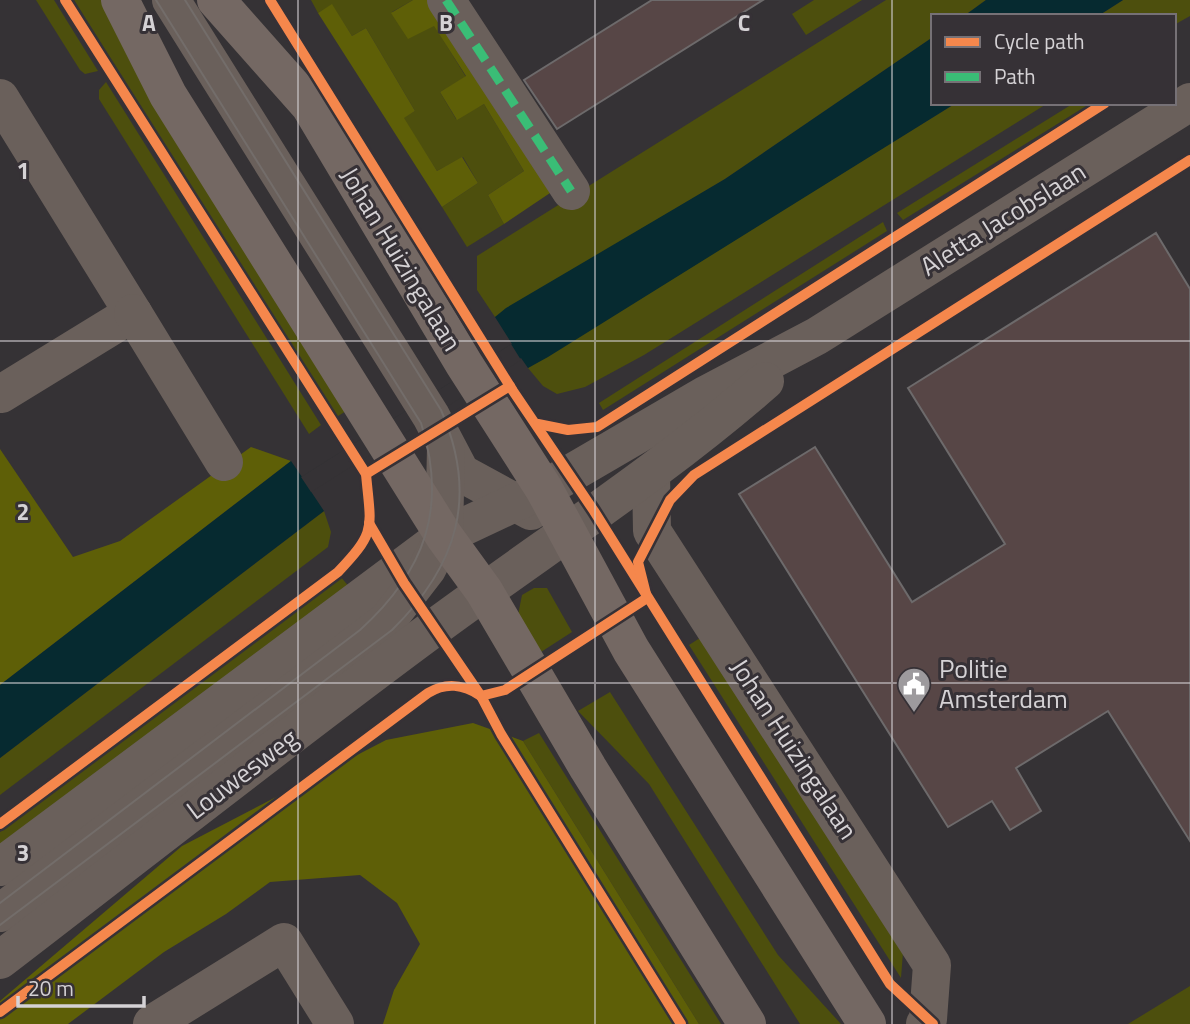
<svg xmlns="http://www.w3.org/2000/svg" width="1190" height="1024" viewBox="0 0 1190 1024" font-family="'Titillium Web',sans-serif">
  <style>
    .green { fill: #4d4f0d }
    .forest { fill: #5e5f07 }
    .water { fill: #062a30 }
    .pier { fill: #353235 }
    .building { fill: #574646; stroke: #6d6a6b; stroke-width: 2 }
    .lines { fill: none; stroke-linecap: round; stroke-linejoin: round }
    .minor { stroke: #6a605b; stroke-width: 38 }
    .major { stroke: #746863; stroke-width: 38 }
    .tram { stroke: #736d6a; stroke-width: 2 }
    .quiet { stroke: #3abd76; stroke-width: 9; stroke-dasharray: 18 9; stroke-linecap: butt }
    .cycleway-casing { stroke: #363136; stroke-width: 15 }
    .cycleway { stroke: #f5874c; stroke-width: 10 }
    .grid { fill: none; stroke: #d5d2d5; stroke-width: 2; stroke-opacity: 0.55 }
    .labels { text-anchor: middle; stroke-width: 6; stroke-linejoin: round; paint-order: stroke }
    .street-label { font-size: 26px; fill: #d5d2d5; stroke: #363136 }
    .poi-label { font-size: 26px; fill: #d5d2d5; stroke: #363136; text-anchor: start }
    .grid-label { font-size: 23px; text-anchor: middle; font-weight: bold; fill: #d5d2d5; stroke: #363136; stroke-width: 6; stroke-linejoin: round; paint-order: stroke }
  </style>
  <rect width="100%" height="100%" fill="#353235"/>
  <g class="green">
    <polygon points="36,0 54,0 98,71 85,74 80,70"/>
    <polygon points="74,0 107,0 346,411 335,418"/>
    <polygon points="311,0 413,0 392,12 434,25 466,77 440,92 456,119 484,104 524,171 488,195 504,224 467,247 442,207 478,183 463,157 437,171 403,118 415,111 366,28 352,36 332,5 318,13"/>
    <polygon points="814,0 862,0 806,35 792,14"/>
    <polygon points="886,0 986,0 964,16 933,16 933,37 725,179 495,317 477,290 477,256"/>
    <polygon points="1123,0 1190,0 1190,16 1174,25 1174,16 1098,16"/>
    <polygon points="106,82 321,425 309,434 99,99 99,90"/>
    <polygon points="956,103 1048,103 644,355 585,387 557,394 543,386 528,368"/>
    <polygon points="1074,103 1091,103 903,220 897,213"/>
    <polygon points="883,222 887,231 603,410 599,403"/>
    <polygon points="324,511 331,532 328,547 0,795 0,758"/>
    <polygon points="340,576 350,588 0,850 0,832"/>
    <polygon points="534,588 547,588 572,632 541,652 518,615 522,595"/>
    <polygon points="703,636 903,952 901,978 689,645"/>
    <polygon points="610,692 778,955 841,1024 800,1024 649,784 578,711"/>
    <polygon points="539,733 721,1024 699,1024 523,741"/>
    <polygon points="1190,986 1190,1024 1128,1024"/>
  </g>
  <g class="forest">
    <polygon points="413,0 437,0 556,189 504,224 488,195 524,171 484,104 457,120 440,92 466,76 434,26 408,39 391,13"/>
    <polygon points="332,4 352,36 366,28 415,111 404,118 437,171 462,157 478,183 442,207 318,13"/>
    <polygon points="251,447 291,461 0,685 0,449 73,557 120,541"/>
    <polygon points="473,723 523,741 699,1024 383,1024 394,990 420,944 397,903 360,875 270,882 226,914 164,952 68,1024 0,1024 0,1001 182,846 386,740"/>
  </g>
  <g class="water">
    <polygon points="986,0 1123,0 1098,16 964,16"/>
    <polygon points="933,37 933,103 956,103 548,357 528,368 521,358 310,490 324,511 0,758 0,685 291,461 302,477 512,344 495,317 506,308 725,179"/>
  </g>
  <polygon class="pier" points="511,344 521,360 311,492 301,477"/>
  <g class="building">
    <polygon points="652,0 763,0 557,129 524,80"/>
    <polygon points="1156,233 1190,289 1190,841 1108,711 1016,768 1041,811 1010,830 992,801 948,827 739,494 815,447 912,602 1005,544 908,388"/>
  </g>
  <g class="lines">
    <g class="minor">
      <polyline points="171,0 431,416 461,473 531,511"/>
      <polyline points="446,0 571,191"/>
      <polyline points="0,98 133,313 1,394"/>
      <polyline points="133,313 224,462"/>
      <polyline points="651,474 652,531 932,965 928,1019 925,1024"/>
      <polyline points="0,867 444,536 544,489 707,394 817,336 1190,102"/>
      <polyline points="0,913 387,621 427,569 444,536 446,448"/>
      <path d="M0 960C146 848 290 734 438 625 548 544 662 471 765 381"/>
      <polyline points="152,1024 284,942 335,1024"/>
    </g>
    <g class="major">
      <polyline points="120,0 168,95 444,536 484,591 588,768 747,1024"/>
      <polyline points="216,0 310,106 464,364 544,489 631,650 867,1024"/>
    </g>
    <g class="tram">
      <path d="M0 903 360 630C425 571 448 508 421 423L156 0"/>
      <path d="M0 925 392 630C457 566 479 497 441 410L185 0"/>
    </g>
    <polyline class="quiet" points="446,0 571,191"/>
    <defs>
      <g id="cycleway">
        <polyline points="270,0 513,391 594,511 890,984 933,1024"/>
        <polyline points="538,424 568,430 597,427 1105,103"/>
        <polyline points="366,474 510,386"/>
        <polyline points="369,523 404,583 481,696 501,734 681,1024"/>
        <path d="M0 824 338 572C377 531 371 529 366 474L65 0"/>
        <path d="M0 1012 428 693C446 682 463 684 481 696L505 690 647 598 638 562 670 500 694 475 1190 160"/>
      </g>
    </defs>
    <use href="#cycleway" class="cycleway-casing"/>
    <use href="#cycleway" class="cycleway"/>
  </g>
  <path class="grid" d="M298 0V1024M595 0V1024M892 0V1024M0 341H1190M0 683H1190"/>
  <defs>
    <symbol id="civic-pin" viewBox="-11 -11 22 30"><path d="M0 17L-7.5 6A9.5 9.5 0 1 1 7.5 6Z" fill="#9d9a9d" stroke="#363136"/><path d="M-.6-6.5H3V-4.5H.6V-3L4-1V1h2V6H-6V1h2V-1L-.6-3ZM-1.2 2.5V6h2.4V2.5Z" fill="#fff"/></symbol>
  </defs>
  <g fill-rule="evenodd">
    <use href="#civic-pin" x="895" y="665" width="38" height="52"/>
  </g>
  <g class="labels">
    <g class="street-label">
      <text transform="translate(1003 219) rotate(-32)" y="9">Aletta Jacobslaan</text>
      <text transform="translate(401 259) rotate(59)" y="9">Johan Huizingalaan</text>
      <text transform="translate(794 749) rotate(57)" y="9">Johan Huizingalaan</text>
      <text transform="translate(242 774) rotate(-37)" y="9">Louwesweg</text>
    </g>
    <g class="poi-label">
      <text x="939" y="678">Politie<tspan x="939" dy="30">Amsterdam</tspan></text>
    </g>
  </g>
  <g class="grid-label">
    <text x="149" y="31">A</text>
    <text x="446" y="31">B</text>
    <text x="744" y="31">C</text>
    <text x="23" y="179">1</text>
    <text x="23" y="520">2</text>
    <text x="23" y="861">3</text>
  </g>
  <rect x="931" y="14" width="245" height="91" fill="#363136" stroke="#767176" stroke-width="2"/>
  <rect x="945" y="37" width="35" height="10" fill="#f5874c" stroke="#767176" stroke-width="2"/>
  <text x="994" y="49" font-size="21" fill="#d5d2d5">Cycle path</text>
  <rect x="945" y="72" width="35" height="10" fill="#3abd76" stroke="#767176" stroke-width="2"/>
  <text x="994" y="84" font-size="21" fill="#d5d2d5">Path</text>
  <path d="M18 996v10h126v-10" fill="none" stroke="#d5d2d5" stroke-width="3.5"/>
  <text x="28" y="996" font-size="21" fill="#d5d2d5" stroke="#363136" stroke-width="5" paint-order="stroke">20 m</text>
</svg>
